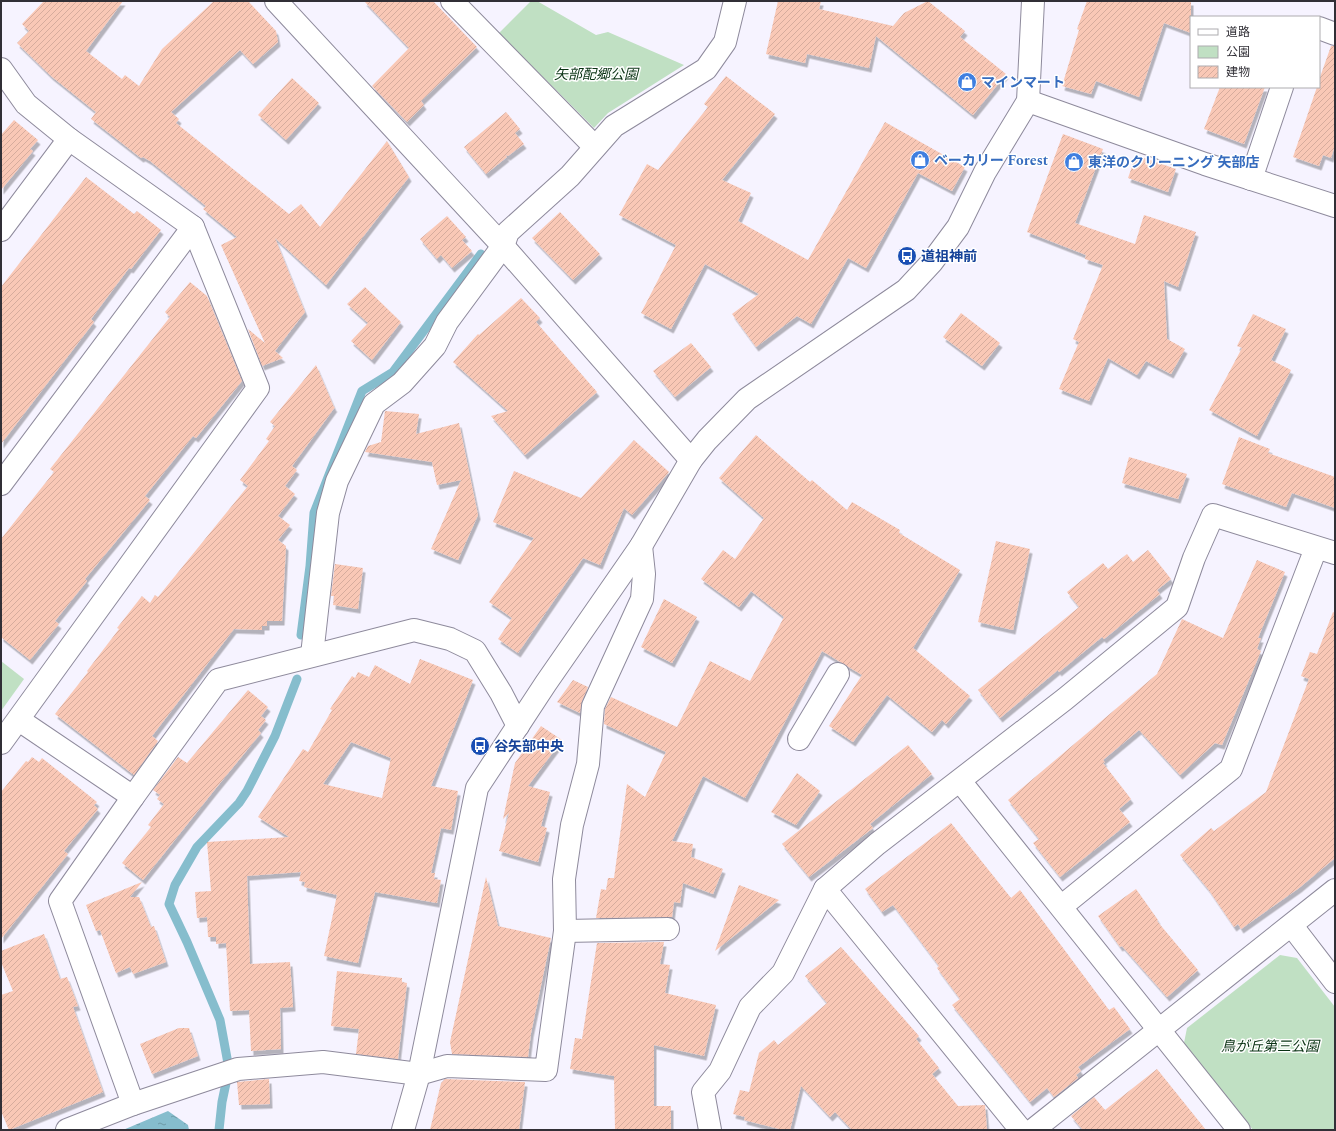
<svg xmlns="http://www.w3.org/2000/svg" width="1336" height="1131" viewBox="0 0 1336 1131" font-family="Spectral,'Noto Sans JP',serif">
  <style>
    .park { fill: #c0e0c3 }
    .water { fill: url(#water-ripples) }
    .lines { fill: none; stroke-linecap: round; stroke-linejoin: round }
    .stream { stroke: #86bdcd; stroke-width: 9 }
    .building { fill: url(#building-hatch); fill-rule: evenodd; filter: url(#shadow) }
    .minor-casing { stroke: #8e8a9c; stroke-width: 24 }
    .minor { stroke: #fff; stroke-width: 22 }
    .labels { text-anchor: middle; stroke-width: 3; stroke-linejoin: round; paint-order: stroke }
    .park-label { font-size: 14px; font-style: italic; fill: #083212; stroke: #fff }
    .shop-label { font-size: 14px; font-weight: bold; fill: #366cbe; stroke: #fff; text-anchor: start }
    .transit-label { font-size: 14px; font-weight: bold; fill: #164399; stroke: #fff; text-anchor: start }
  </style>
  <defs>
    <pattern id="water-ripples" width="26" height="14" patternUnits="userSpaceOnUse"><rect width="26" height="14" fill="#86bdcd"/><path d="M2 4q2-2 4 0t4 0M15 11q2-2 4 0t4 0" fill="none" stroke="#6e9aa7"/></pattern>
    <pattern id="building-hatch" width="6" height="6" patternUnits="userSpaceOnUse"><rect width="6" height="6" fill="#f9c8b6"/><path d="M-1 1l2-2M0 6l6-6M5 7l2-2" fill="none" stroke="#d6ac9d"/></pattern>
    <filter id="shadow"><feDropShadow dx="2.5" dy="4.5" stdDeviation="0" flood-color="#0004"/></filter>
  </defs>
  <rect width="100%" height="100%" fill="#f6f3ff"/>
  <g class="park">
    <polygon points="531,1 537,1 596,35 608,32 684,65 608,113 594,128 499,33"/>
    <polygon points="1,661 24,679 1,711"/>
    <polygon points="1280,955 1297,958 1335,1007 1335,1130 1253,1130 1184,1043 1187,1028"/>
  </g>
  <polygon class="water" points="168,1111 188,1125 189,1130 123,1130"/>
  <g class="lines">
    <g class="stream">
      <polyline points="301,635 310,566 314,513 362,391 393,372 481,254"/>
      <polyline points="219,1130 222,1102 229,1069 220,1020 187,942 169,904 175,885 197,847 239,803 247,791 275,736 297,679"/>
    </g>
  </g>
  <g class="building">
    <polygon points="44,1 123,1 86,51 122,79 125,75 139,86 162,49 214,1 248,1 276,31 278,42 253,64 240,50 171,112 179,119 176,123 289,214 301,204 320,227 387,141 409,177 326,285 275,238 305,312 275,351 283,358 262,366 248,329 265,343 221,245 237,237 203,209 206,206 150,161 143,157 141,158 91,119 96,112 51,76 17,43 29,31 22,24"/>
    <polygon points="364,1 433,1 477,47 421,101 424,105 407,122 372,86 409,48"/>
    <polygon points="778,1 821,1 819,9 893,26 904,13 928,1 965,31 960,37 1006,74 973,115 876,36 869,68 807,54 805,63 766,54"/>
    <polygon points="1087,1 1191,1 1191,33 1164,23 1139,97 1096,81 1091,94 1062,86 1079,30 1077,29"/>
    <polygon points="1331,46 1335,46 1335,145 1331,158 1323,155 1319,166 1293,157 1317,87 1319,87 1319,80"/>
    <polygon points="726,76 775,114 722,180 751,193 738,221 808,260 885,122 965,167 952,191 918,173 866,268 848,258 811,324 797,316 756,347 732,314 759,294 705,264 671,329 641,313 676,245 619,215 647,164 658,170 708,107 704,104"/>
    <polygon points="292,78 319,103 286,140 258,115"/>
    <polygon points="1220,87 1265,87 1244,144 1204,129"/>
    <polygon points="506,112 520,129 515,133 524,144 508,156 505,155 507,157 486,174 464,147"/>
    <polygon points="14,120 38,140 30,149 33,151 1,190 1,135"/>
    <polygon points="1063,134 1103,149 1075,223 1135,244 1144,215 1196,232 1178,287 1164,281 1167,339 1185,349 1171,374 1146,361 1137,375 1108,358 1089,401 1059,389 1079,342 1073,339 1103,265 1085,259 1086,255 1027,232"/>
    <polygon points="1136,155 1176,169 1168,192 1128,178"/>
    <polygon points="86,177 134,214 137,211 161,230 131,269 129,268 91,319 94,322 1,444 1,287"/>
    <polygon points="560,212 600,254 573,280 532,238"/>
    <polygon points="447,216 466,237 462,240 472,251 452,268 441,255 437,259 420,239"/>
    <polygon points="190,282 207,296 242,381 196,438 193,436 145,496 150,500 85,579 87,581 55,621 59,624 30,660 1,637 1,539 54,472 50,469 170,317 165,312"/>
    <polygon points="365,287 401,322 372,360 351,341 368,323 347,304"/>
    <polygon points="521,298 540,318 536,322 597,392 525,455 491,416 508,411 453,362 478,334 479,335"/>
    <polygon points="961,313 1000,343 982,366 943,337"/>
    <polygon points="1253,314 1286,329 1271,360 1291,370 1257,436 1209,410 1242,348 1237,346"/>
    <polygon points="691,343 711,367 675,397 653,371"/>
    <polygon points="316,365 334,407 335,407 292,466 297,470 285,486 295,494 278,516 290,525 278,540 286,546 282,621 267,621 267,626 262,626 262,630 234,629 152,736 158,741 134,775 55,714 88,672 87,671 119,629 117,628 142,596 150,603 155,595 158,597 248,486 240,480 269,441 266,439 275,426 270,422"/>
    <polygon points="385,411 419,414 416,434 459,423 478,515 458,560 431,549 461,480 437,485 432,462 365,452 368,446 381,442"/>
    <polygon points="756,435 810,482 812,480 847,510 852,502 900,530 899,533 960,570 913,648 970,696 946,724 942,720 932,732 887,695 853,742 829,726 862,675 822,651 745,798 703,776 672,841 693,844 691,857 723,869 713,894 683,883 680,903 674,902 672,917 596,918 601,889 606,890 608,878 614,878 627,784 645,797 666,752 604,724 605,709 611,697 677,727 710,661 750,681 784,617 751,591 739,607 701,579 723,550 735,559 764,518 719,478"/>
    <polygon points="1239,437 1270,449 1268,453 1335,477 1335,508 1292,493 1286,507 1222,484"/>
    <polygon points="634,440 669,472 632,515 624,508 600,565 583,558 518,653 498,639 512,618 489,602 534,538 493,522 514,471 581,498"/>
    <polygon points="1129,457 1187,474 1178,499 1122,483"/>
    <polygon points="996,541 1030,549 1013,630 978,622"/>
    <polygon points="1148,550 1171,579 1157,590 1160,594 1104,639 1102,637 1059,672 1058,670 1000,718 978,690 1079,607 1067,592 1103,563 1108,569 1127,554 1133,562"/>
    <polygon points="1257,560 1285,572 1258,638 1261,638 1257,649 1261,651 1222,745 1215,743 1180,775 1139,730 1103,760 1105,762 1103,763 1131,799 1119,809 1130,822 1060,877 1033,843 1039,839 1008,800 1157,674 1182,619 1223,638"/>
    <polygon points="335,564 363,568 358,609 333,605 334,596 331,596"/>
    <polygon points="664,599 697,617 672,663 641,647"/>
    <polygon points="1333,612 1335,613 1335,858 1299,888 1241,929 1238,924 1234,927 1208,889 1180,855 1211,828 1214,831 1266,792 1309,679 1301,676 1310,652 1317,654"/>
    <path d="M420 659 473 680 431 786 458 791 451 830 441 828 431 873H435L434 879 441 880 437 903 375 892 358 963 324 956 337 895 304 887 305 882 299 881 301 872 247 876 250 964 290 962 293 1007 280 1008 281 1049 251 1051 249 1010 230 1011 226 943 216 944V937H208L207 917 197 918 195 892 211 891 207 842 289 837 258 817 303 749 308 752 332 710 330 709 352 676 355 678 358 672 369 677 375 665 410 684ZM351 742 391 758 382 798 323 784Z"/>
    <polygon points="573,680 588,687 582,701 580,713 557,702"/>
    <polygon points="248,690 268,707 261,716 266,720 258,730 261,733 216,788 143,880 122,863 151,827 148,825 164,804 157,799 160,795 153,790 178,757 187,763"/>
    <polygon points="541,726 562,740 528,786 550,792 541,826 547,828 538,862 499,851 509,813 503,819 515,763"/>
    <polygon points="908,745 932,774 870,824 873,828 809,877 782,844"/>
    <polygon points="32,757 39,762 42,758 97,802 94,805 98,809 64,851 68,854 1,939 1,792 26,761 28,762"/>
    <polygon points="797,773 820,791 796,825 771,812"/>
    <polygon points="951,823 1011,898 1020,890 1109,1010 1114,1007 1130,1029 1078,1067 1081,1071 1076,1075 1078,1078 1054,1097 1047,1088 1030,1102 952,1005 960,999 937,968 939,966 893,905 882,912 865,889"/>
    <polygon points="486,877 498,926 551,938 531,1033 528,1057 452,1054 450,1042"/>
    <polygon points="142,882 130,897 139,897 151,927 154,926 166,962 133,974 130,967 116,973 100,930 96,931 86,905"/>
    <polygon points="739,885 779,900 715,951"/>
    <polygon points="1136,889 1158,920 1157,921 1198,970 1167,997 1122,946 1120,947 1098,916"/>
    <polygon points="44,934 60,979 67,977 78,1006 73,1007 103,1092 9,1130 1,1111 1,995 13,991 1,962 1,951"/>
    <polygon points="664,942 660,964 670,965 665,993 716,1005 704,1056 654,1045 654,1106 671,1106 671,1130 615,1130 614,1076 570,1069 575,1038 582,1039 597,943"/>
    <polygon points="841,947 919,1036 916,1039 939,1068 932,1074 958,1106 985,1105 987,1130 852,1130 835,1112 830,1117 801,1086 790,1130 783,1130 744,1120 745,1117 733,1114 740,1090 749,1092 759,1053 774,1040 778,1045 827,1003 805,976"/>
    <polygon points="337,971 402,978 402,982 407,983 398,1059 356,1054 359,1029 331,1026"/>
    <polygon points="179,1028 189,1028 198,1056 152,1074 140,1044"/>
    <polygon points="1157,1069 1206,1130 1081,1130 1082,1129 1071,1116 1094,1097 1105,1110"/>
    <polygon points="269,1079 270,1104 239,1105 237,1082"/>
    <polygon points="445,1079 525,1082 519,1130 430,1130 441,1083"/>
  </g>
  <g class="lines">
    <defs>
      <g id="minor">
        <polyline points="276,1 503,246 691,460"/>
        <polyline points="452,1 595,147"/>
        <polyline points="1319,28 1335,34"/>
        <polyline points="1,69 26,104 69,139 193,227 258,388 1,743"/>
        <polyline points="1028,101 1205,164 1335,206"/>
        <polyline points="1251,179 1282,87"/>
        <polyline points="1,230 69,139"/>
        <polyline points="1,484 193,227"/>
        <polyline points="312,655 328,513 337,481 374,404 402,383 435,346 447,322 503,246 508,232 570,176 614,126 706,69 725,42 735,1"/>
        <polyline points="19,720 133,797 218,680 414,630 450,639 475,651 501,693 518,726"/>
        <polyline points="799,739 838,674"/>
        <polyline points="960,781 1239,1130"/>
        <polyline points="1062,906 1231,769 1316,548"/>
        <polyline points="1292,926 1335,982"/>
        <polyline points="565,931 668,929"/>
        <polyline points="133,1104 238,1069 323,1062 419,1074 447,1066 546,1070 565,931 564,879 572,825 588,764 593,706 642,599 644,574 641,546"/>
        <polyline points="67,1130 133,1104 60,901 133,797"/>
        <polyline points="403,1130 419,1074 477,788 546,683 641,546 691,460 707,440 747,399 906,290 932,262 958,227 985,172 1028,101 1033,1"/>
        <polyline points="710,1130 703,1092 720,1071 750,1007 783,973 825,889"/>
        <polyline points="1021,1130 825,889 877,844 1065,699 1177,607 1194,558 1213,515 1335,553"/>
        <polyline points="1033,1130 1335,890"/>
      </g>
    </defs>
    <use href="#minor" class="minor-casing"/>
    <use href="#minor" class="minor"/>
  </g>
  <defs>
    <symbol id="shop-disc" viewBox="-11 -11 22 22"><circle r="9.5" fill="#3f7fe0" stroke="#fff"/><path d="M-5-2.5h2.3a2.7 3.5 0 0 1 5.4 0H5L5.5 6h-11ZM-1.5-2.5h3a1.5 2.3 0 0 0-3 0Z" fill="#fff"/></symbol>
    <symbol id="bus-disc" viewBox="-11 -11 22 22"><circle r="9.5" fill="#1a4fb4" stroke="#fff"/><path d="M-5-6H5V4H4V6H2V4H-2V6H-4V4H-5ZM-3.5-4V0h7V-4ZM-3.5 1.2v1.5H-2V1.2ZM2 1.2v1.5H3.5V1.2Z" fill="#fff"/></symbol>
  </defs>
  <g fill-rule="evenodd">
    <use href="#shop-disc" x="956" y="71" width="22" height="22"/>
    <use href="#shop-disc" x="909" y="149" width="22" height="22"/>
    <use href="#shop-disc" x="1063" y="151" width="22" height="22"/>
    <use href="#bus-disc" x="896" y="245" width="22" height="22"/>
    <use href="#bus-disc" x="469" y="735" width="22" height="22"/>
  </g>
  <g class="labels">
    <g class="park-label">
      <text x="596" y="79">矢部配郷公園</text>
      <text x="1270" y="1051">鳥が丘第三公園</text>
    </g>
    <g class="shop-label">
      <text x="981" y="87">マインマート</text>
      <text x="934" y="165">ベーカリー Forest</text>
      <text x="1088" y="167">東洋のクリーニング 矢部店</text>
    </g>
    <g class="transit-label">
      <text x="921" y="261">道祖神前</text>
      <text x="494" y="751">谷矢部中央</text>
    </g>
  </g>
  <rect width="1336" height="1131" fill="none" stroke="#312f36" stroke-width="4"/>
  <rect x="1190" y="16" width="130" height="72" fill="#ffffff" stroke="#adacaf"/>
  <rect x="1198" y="29" width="20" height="6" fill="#ffffff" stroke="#adacaf"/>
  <text x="1226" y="36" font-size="12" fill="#312f36">道路</text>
  <rect x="1198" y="46" width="20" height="12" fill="#c0e0c3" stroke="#adacaf"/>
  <text x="1226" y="56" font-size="12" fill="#312f36">公園</text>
  <rect x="1198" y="66" width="20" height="12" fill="url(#building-hatch)" stroke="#adacaf"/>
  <text x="1226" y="76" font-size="12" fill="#312f36">建物</text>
</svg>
